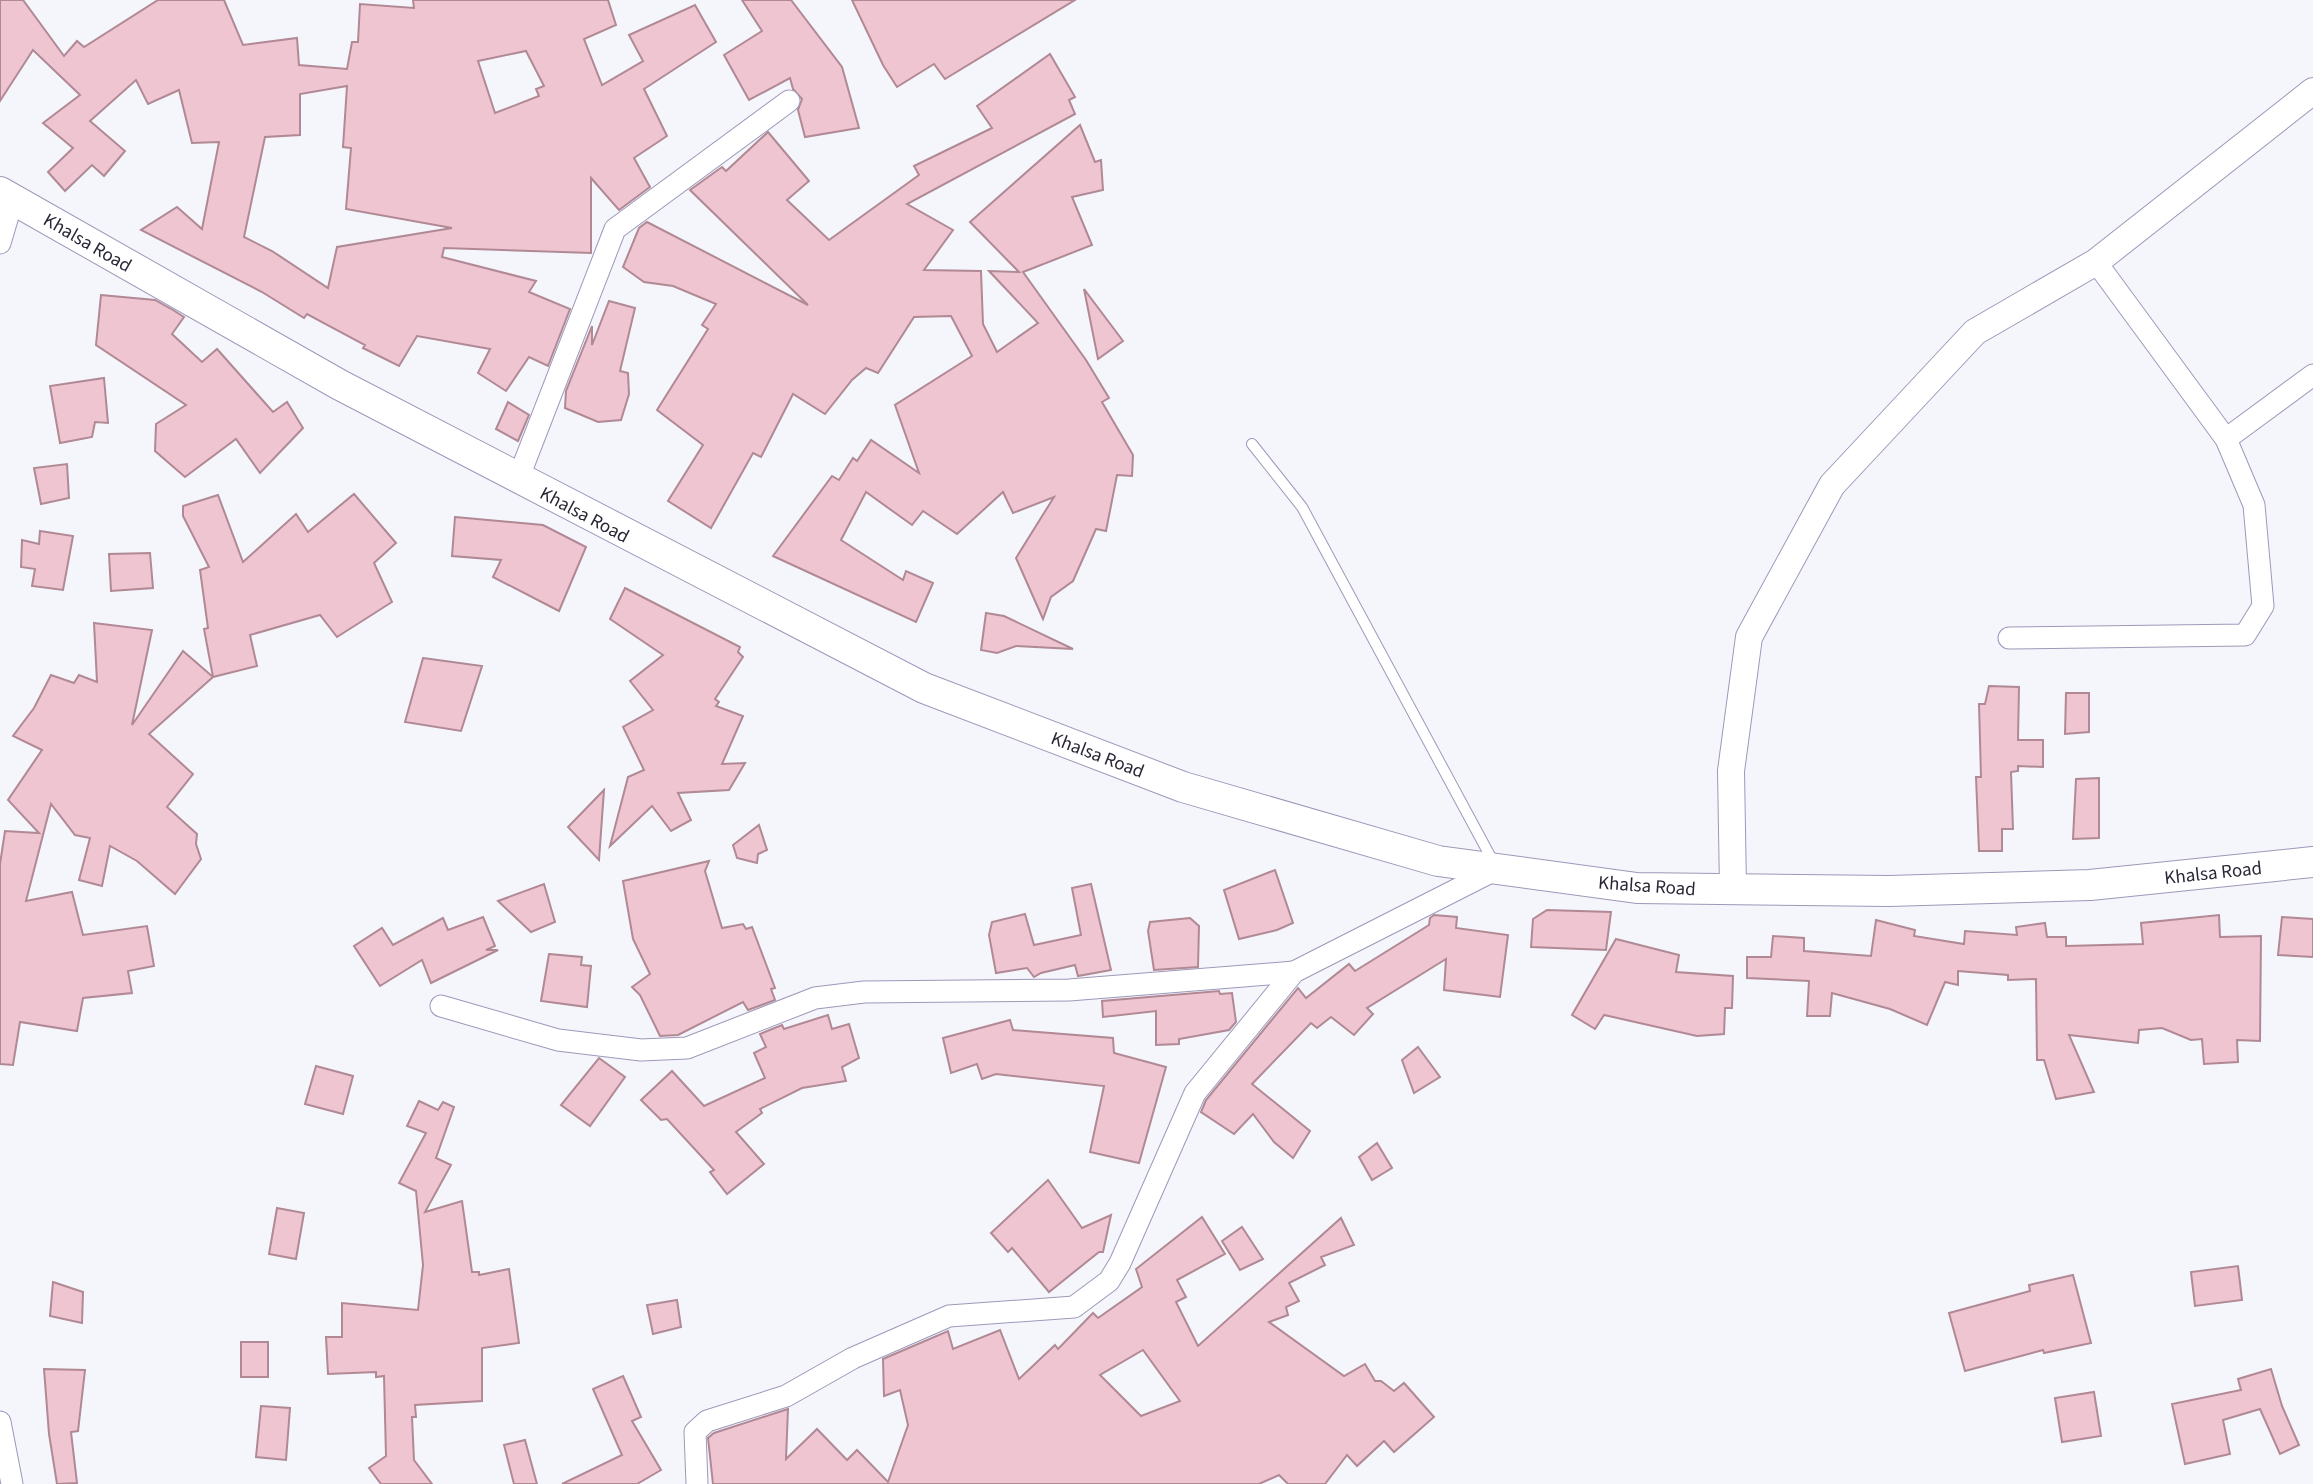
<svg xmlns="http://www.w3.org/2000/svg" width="2313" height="1484" viewBox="0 0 2313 1484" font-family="'Source Sans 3',sans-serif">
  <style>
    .building { fill: #eec5d1; stroke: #b08994; stroke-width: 2; fill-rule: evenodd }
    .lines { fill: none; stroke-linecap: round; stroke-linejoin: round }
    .service-casing { stroke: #9d98b9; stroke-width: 12 }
    .minor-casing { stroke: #9d98b9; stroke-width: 23 }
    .tertiary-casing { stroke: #9d98b9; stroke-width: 28 }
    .secondary-casing { stroke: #9d98b9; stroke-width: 32 }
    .service { stroke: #fff; stroke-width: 10 }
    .minor { stroke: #fff; stroke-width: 21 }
    .tertiary { stroke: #fff; stroke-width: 26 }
    .secondary { stroke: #fff; stroke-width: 30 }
    .labels { text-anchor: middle; stroke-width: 5; stroke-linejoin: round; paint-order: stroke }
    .street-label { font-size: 19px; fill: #292735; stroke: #fff }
  </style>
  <rect width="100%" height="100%" fill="#f5f5fc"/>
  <g class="building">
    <path d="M0 0H23L64 56 77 41 84 47 158 0H224L243 45 297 38 299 65 347 69 352 42H358L360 4 414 8 413 0H608L616 25 584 39 602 85 643 61 629 35 695 5 716 42 644 89 667 136 634 158 650 187 619 210 591 178V253L444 248 442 257 536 281 529 292 570 309 548 366 529 357 506 391 478 373 490 349 417 336 399 366 363 348 365 345 307 314 304 318 262 292 141 230 177 207 202 229 219 142 192 143 179 90 148 104 136 80 90 121 125 151 104 176 92 165 65 191 48 172 73 148 43 123 80 95 33 50 0 101ZM526 51 544 86 536 89 539 96 495 113 478 61ZM347 86 343 147 351 148 346 209 452 228 337 247 328 288 272 251 244 237 265 137 300 135V94Z"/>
    <polygon points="742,0 791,0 842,67 859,128 805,137 798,110 802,99 793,89 790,78 749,100 724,55 762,31"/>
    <polygon points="852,0 1075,0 945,79 934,64 897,87 883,65"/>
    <polygon points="1050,54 1075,97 1069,100 1075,114 907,204 953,230 924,270 981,271 983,324 997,352 1038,323 989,271 1019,272 970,222 1080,125 1095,162 1101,160 1103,190 1072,197 1092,245 1023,272 1086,360 1109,398 1102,402 1133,455 1132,476 1117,475 1106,531 1096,529 1073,581 1051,597 1043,619 1016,558 1054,497 1013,513 1003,492 957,534 923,511 912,525 866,492 841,540 903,580 906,571 933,583 916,622 773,556 832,476 839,480 853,458 857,461 871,440 919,473 895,405 972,356 951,316 914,317 878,373 866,368 852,380 825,414 793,394 761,457 753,453 711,528 668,501 703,445 657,410 708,329 702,325 716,304 673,286 644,282 623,267 639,228 647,222 808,305 690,190 722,167 726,171 768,132 809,181 787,200 829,240 919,175 914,166 992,128 977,106"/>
    <polygon points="1084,289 1123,341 1098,359"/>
    <polygon points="101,295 155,300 173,310 184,317 172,334 202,362 217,349 273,412 287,402 303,428 260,473 236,439 185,477 155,451 156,424 186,405 96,345"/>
    <polygon points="609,301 635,308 620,371 628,373 629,394 621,420 598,422 565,408 566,391 592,326 592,345"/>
    <polygon points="104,378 108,423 95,422 92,437 60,443 50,386"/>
    <polygon points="508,402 529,415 518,441 496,429"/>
    <polygon points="67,464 69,498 41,504 34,468"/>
    <polygon points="354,494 396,543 374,563 392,602 337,637 320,615 250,635 257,666 213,677 204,629 208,628 200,570 209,567 183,516 183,506 218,495 243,562 296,514 308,532"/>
    <polygon points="455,517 543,525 586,547 559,611 493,577 501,560 452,556"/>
    <polygon points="40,531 73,536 63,590 32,586 35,569 21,567 22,540 39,544"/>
    <polygon points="150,553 153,588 111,591 109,554"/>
    <polygon points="625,588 740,647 738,652 743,657 715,699 719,702 716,706 743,716 722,764 745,763 729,790 678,793 691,820 671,831 652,806 610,846 628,777 644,770 623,727 653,710 630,681 663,655 610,619"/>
    <polygon points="986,613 1004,616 1073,649 1016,646 997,653 981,650"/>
    <polygon points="94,623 152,630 132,725 183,651 213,677 149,734 193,774 167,807 197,834 196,844 201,859 175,894 137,861 110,846 102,886 79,880 90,838 75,835 51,804 26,901 72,892 83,935 147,926 154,966 128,971 132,993 83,998 77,1031 20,1022 13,1065 0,1064 0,864 5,831 39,833 8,800 42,750 13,736 34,708 51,675 74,683 79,675 97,682"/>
    <polygon points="423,658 482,666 461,731 405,722"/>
    <polygon points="1989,686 2019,687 2018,740 2043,740 2043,767 2018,766 2018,771 2011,772 2013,829 2002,829 2002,851 1979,851 1976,777 1981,777 1979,704 1985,704"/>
    <polygon points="2066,693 2089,693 2089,732 2065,734"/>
    <polygon points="2099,778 2099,838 2073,839 2076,779"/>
    <polygon points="604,790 599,860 568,827"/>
    <polygon points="759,825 767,850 758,854 757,863 737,858 733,845"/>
    <polygon points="709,861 705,871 722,928 743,924 746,929 752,927 775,988 771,989 775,1000 748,1010 743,1002 678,1035 660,1036 640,995 632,987 650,974 633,939 623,881"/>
    <polygon points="1275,870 1293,923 1277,930 1239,939 1224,890"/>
    <polygon points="544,884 555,922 531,932 498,901"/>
    <polygon points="1091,884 1111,970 1078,976 1075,965 1041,973 1034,977 1027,968 996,973 989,935 992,922 1025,914 1034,945 1081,935 1072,888"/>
    <polygon points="1547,910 1611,912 1606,950 1531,947 1533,919"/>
    <polygon points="1434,915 1457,917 1456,928 1508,935 1500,997 1444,990 1446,959 1367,1008 1373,1014 1354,1035 1331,1017 1317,1028 1311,1023 1252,1084 1310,1131 1293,1158 1274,1142 1253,1114 1234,1134 1201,1112 1206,1100 1298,988 1306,998 1349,964 1355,971 1429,925 1430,918"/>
    <polygon points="2219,915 2220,937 2261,936 2260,1041 2237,1040 2238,1062 2204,1064 2202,1039 2191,1040 2162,1028 2139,1030 2138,1043 2069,1035 2094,1092 2056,1099 2044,1060 2037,1060 2036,979 2008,980 2008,975 1958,971 1958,985 1945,982 1927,1025 1890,1009 1832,993 1830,1016 1807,1016 1809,981 1747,978 1747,957 1771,957 1773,936 1804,938 1804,951 1871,956 1876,920 1915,930 1914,936 1964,944 1965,931 2017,935 2016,927 2045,923 2047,937 2066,937 2066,946 2143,944 2141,923"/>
    <polygon points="483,917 495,946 486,950 498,950 431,983 422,960 380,986 354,946 382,928 393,945 443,918 448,930"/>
    <polygon points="2282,917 2313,919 2313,957 2278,955"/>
    <polygon points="1190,918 1199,926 1198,967 1154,970 1148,931 1150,922"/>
    <polygon points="1616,939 1679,955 1676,972 1733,976 1732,1008 1725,1008 1724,1034 1697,1036 1604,1015 1595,1029 1572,1015"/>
    <polygon points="549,954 582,957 581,965 591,966 587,1007 541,1001"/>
    <polygon points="1219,991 1220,994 1232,993 1236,1022 1229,1030 1179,1039 1179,1044 1156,1045 1156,1011 1103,1017 1102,1001"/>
    <polygon points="828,1015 832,1029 849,1024 859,1058 842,1067 846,1081 802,1088 760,1109 762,1113 736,1132 764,1164 727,1194 710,1172 714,1170 667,1119 661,1120 641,1100 672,1071 704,1106 765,1078 754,1053 766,1047 760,1034 782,1025 784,1029"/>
    <polygon points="1010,1020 1013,1030 1113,1038 1114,1053 1166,1067 1139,1163 1090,1152 1104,1086 996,1074 982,1079 977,1064 951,1073 943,1038"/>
    <polygon points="1418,1047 1440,1077 1414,1093 1402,1060"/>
    <polygon points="599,1058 625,1077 590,1126 561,1105"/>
    <polygon points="316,1066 353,1076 343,1114 305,1104"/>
    <polygon points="419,1101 438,1110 443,1102 454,1107 436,1158 451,1165 425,1212 462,1201 472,1272 479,1272 479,1275 509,1269 519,1343 482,1348 482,1401 415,1405 416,1417 412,1417 414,1460 432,1484 381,1484 369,1468 386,1456 384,1376 376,1377 376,1372 328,1374 326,1337 342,1337 342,1303 418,1310 423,1265 416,1191 399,1183 426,1133 407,1126"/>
    <polygon points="1377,1143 1392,1168 1372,1180 1359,1157"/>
    <polygon points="1048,1180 1082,1228 1111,1215 1103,1252 1099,1252 1049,1292 1012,1248 1008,1252 991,1233"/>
    <polygon points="277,1208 304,1213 296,1259 269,1254"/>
    <path d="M1202 1217 1225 1254 1177 1280 1186 1297 1176 1302 1198 1346 1341 1218 1354 1245 1321 1257 1325 1265 1289 1283 1299 1301 1286 1307 1288 1315 1269 1322 1344 1376 1365 1364 1375 1381H1381L1394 1391 1404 1383 1434 1417 1394 1452 1384 1441 1357 1466 1347 1455 1325 1484H1288L1279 1475 1259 1484H713L708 1438 714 1433 788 1409 786 1459 817 1429 847 1460 857 1450 888 1482 908 1425 900 1390 884 1396 883 1359 948 1331 953 1349 1000 1330 1019 1379 1055 1345 1058 1349 1093 1313 1098 1318 1142 1287 1136 1269ZM1143 1350 1180 1401 1141 1416 1100 1375Z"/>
    <polygon points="1242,1227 1263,1259 1240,1270 1222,1241"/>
    <polygon points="2238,1266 2242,1300 2195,1306 2191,1272"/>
    <polygon points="2073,1275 2091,1343 2044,1353 2043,1350 1965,1371 1949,1313 2030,1291 2029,1285"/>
    <polygon points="53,1282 83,1292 82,1323 50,1316"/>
    <polygon points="677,1300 681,1327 653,1334 647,1305"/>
    <rect x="241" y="1342" width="27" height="35"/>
    <polygon points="44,1369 85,1370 78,1431 71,1432 77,1483 57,1484 49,1434"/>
    <polygon points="2271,1369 2282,1406 2299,1445 2280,1454 2260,1409 2223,1420 2230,1454 2185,1464 2172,1404 2241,1390 2238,1379"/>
    <polygon points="623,1376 641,1417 632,1421 661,1470 637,1484 562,1484 622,1455 593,1389"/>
    <polygon points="2094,1392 2101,1436 2062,1442 2055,1398"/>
    <polygon points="261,1406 290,1408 286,1460 256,1457"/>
    <polygon points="525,1440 537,1484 514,1484 504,1445"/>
  </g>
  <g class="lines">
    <defs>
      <polyline id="service" points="1252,444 1302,507 1495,865"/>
      <g id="minor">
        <polyline points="0,243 13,199"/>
        <polyline points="2226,439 2313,375"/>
        <polyline points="518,479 615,229 789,101"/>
        <polyline points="2009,638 2245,635 2263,606 2254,505 2226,439 2096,262"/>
        <polyline points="441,1006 558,1040 641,1050 687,1048 815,998 864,992 1069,990 1294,972"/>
        <polyline points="0,1422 12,1484"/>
        <polyline points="697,1484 695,1432 707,1421 786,1396 853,1358 949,1316 1074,1307 1109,1281 1120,1263 1195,1093 1294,972 1497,869"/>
      </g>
      <polyline id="tertiary" points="1733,889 1731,771 1749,637 1832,485 1975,332 2096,262 2313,91"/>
      <polyline id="secondary" points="0,192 340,385 924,688 1183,787 1438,861 1637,888 1889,891 2090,885 2313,862"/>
    </defs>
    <use href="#service" class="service-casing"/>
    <use href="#minor" class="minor-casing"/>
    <use href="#tertiary" class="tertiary-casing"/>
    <use href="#secondary" class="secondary-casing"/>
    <use href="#service" class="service"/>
    <use href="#minor" class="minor"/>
    <use href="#tertiary" class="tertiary"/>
    <use href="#secondary" class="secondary"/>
  </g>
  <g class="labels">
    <g class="street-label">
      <text transform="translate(88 242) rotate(30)" y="7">Khalsa Road</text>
      <text transform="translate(585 514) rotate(28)" y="7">Khalsa Road</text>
      <text transform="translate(1098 754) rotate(21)" y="7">Khalsa Road</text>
      <text transform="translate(2213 872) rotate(-6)" y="7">Khalsa Road</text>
      <text transform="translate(1647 885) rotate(4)" y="7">Khalsa Road</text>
    </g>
  </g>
</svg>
